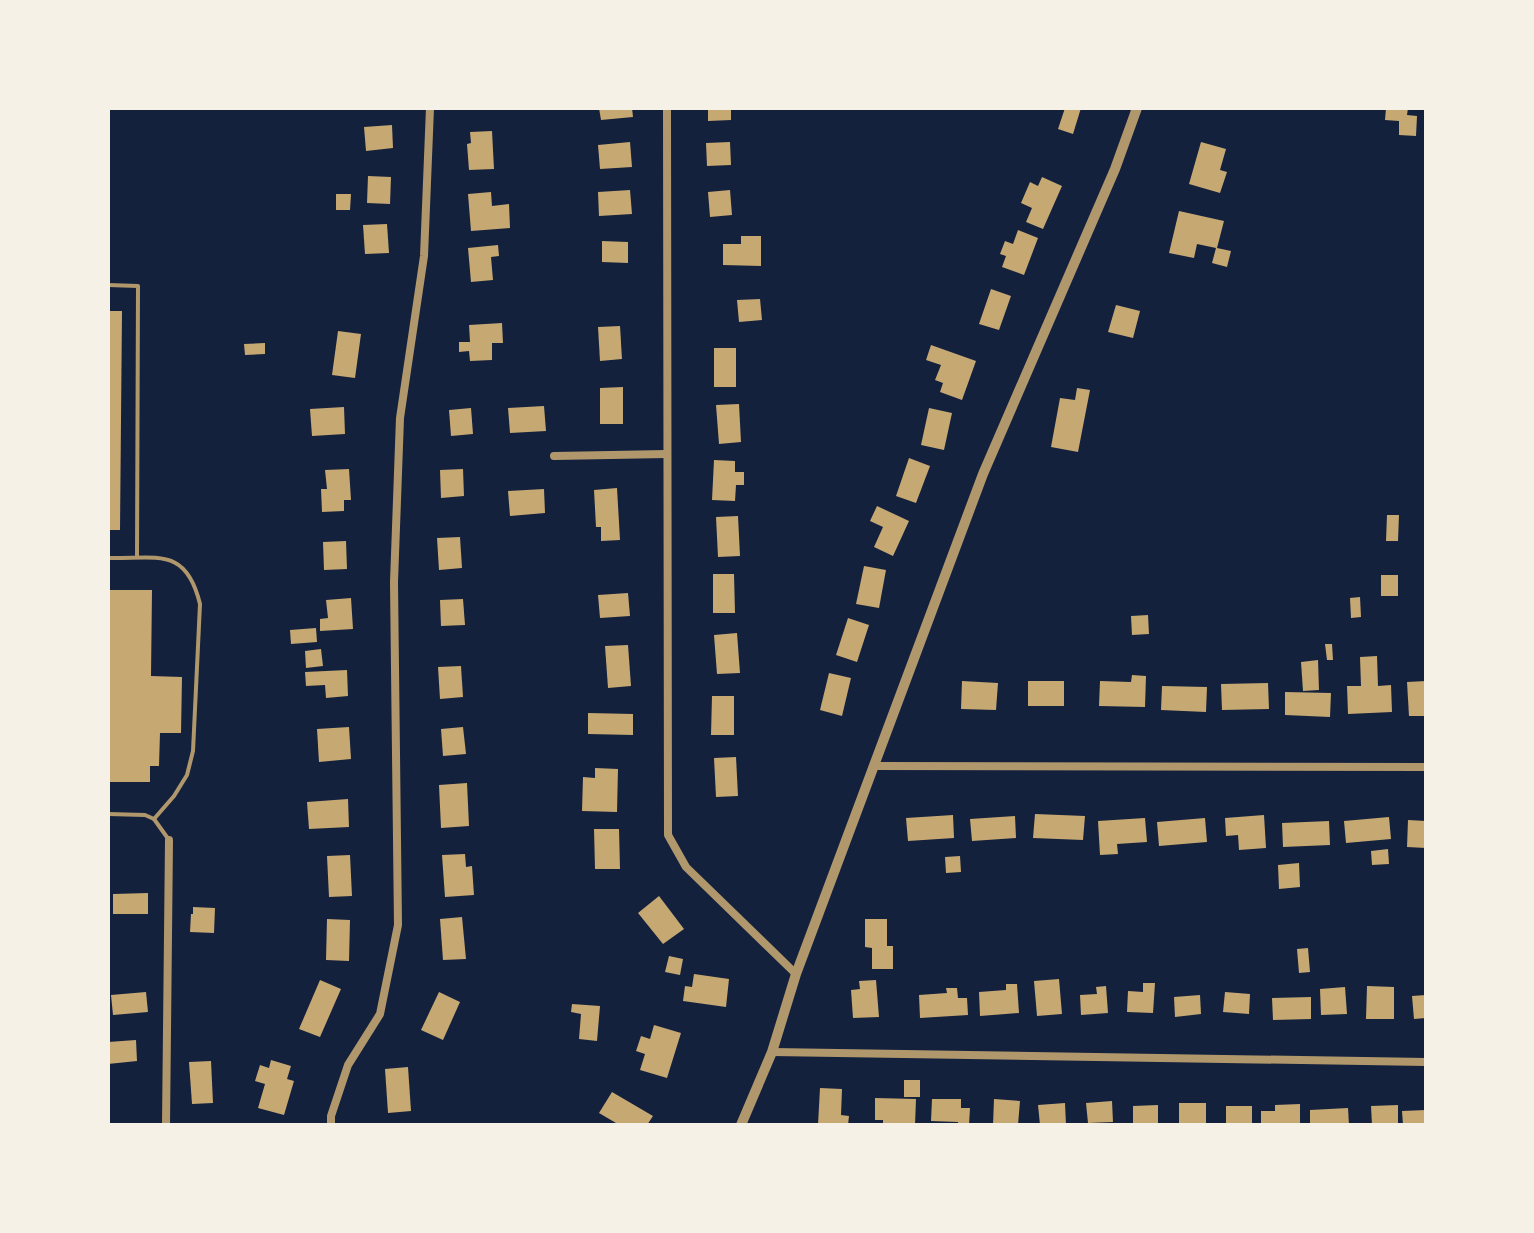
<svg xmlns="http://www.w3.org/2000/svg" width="1534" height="1233" viewBox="0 0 1534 1233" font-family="'Exo 2',sans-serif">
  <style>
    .building { fill: #c6a872 }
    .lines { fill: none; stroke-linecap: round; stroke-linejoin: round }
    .service { stroke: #b1986c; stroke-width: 4 }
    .minor { stroke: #b1986c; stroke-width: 8 }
    .tertiary { stroke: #b1986c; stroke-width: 10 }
  </style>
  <rect width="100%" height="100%" fill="#14213d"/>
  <g class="building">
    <polygon points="599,108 632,108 633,117 601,120"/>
    <polygon points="708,108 731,108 731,120 708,121"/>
    <polygon points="1065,108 1081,108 1073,134 1058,129"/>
    <polygon points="1386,108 1408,108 1407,115 1417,116 1416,136 1399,135 1399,121 1385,120"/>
    <polygon points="392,125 393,148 366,151 364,127"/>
    <polygon points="492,131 494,169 469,170 467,144 471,143 470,132"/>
    <polygon points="630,142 632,167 600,169 598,145"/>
    <polygon points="730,142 731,165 707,166 706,143"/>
    <polygon points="1201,142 1226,149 1220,170 1227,172 1220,193 1189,184"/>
    <polygon points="368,176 391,177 390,204 367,203"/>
    <polygon points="1042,177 1062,186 1043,229 1026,222 1032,208 1021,203 1030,182 1038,186"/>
    <polygon points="630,190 632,214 599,216 598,192"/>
    <polygon points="730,190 732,215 710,217 708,192"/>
    <polygon points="491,192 492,206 509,204 510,228 471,231 468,194"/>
    <polygon points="336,194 351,194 350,210 336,210"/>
    <polygon points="1179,211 1224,221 1217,248 1231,251 1227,267 1212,263 1216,248 1197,244 1194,258 1169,253"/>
    <polygon points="387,224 389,253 365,254 363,225"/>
    <polygon points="1018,230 1038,238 1024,275 1002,267 1006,256 1000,254 1005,241 1013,244"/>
    <polygon points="741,236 761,236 761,266 723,265 723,244 741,244"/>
    <polygon points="602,241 628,242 628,263 602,262"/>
    <polygon points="498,245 499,256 491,257 493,280 471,282 468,248"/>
    <polygon points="991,289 1011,296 999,330 979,324"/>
    <polygon points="760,299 762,320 739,322 737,300"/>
    <polygon points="1116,305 1140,311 1133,338 1108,332"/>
    <polygon points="108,311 122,311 120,530 108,530"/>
    <polygon points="502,323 503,343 492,343 492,360 470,361 469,351 459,352 459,342 470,342 469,325"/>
    <polygon points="620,326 622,359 600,361 598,327"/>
    <polygon points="338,331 361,334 355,378 332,375"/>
    <polygon points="265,343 265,354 245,355 244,344"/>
    <polygon points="931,345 976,361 962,400 940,392 943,383 935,380 941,365 926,360"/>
    <rect x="714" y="348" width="22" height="39"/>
    <polygon points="623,387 623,424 600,424 600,388"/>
    <polygon points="1077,388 1090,390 1078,452 1051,447 1060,398 1075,400"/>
    <polygon points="739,404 741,442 719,444 716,405"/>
    <polygon points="544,406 546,431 510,433 508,408"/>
    <polygon points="344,407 345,434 312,436 310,409"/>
    <polygon points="471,408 473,434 451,436 449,410"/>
    <polygon points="929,408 952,413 944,450 921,445"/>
    <polygon points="909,458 930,466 916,503 896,496"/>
    <polygon points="714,460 735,461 735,472 744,472 744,485 736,485 735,501 712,500"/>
    <polygon points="349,469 351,500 344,500 344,511 322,512 321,489 327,489 325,470"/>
    <polygon points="463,469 464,496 441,498 440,470"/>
    <polygon points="617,488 620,540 601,541 601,527 596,527 594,490"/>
    <polygon points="544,489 545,513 510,516 508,491"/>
    <polygon points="877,506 909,521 893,556 874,547 883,527 870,521"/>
    <polygon points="1387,515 1399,515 1398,541 1386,541"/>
    <polygon points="738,516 740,556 718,557 716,517"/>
    <polygon points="460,537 462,568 439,570 437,538"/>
    <polygon points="346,541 347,569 324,570 323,542"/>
    <polygon points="864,566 886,570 879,608 856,604"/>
    <polygon points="713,574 734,574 735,613 713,613"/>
    <rect x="1381" y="575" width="17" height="21"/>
    <polygon points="108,590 152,590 151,676 182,677 181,733 160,733 159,766 150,766 150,782 108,782"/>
    <polygon points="628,593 630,616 600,618 598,595"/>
    <polygon points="1360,597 1361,617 1351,618 1350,598"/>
    <polygon points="351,598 353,629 320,631 320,619 328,618 326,600"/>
    <polygon points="463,599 465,625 441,626 440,600"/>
    <polygon points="1148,615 1149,634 1132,635 1131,616"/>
    <polygon points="848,618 869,625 857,662 836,655"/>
    <polygon points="316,628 317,642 291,644 290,630"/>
    <polygon points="737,633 740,673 717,674 714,635"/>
    <polygon points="1325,644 1332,644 1333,660 1327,660"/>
    <polygon points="628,645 631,686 608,688 605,646"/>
    <polygon points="321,649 323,666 306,668 305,651"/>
    <polygon points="1377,656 1378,686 1391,685 1392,712 1348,714 1347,686 1361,686 1360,657"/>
    <polygon points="1318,660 1319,690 1303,691 1301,662"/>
    <polygon points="461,666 463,697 440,699 438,667"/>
    <polygon points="347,670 348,696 326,698 325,685 306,686 305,672"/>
    <polygon points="829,673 851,678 842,716 820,710"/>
    <polygon points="1132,675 1146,676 1145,707 1099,706 1100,681 1131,682"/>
    <polygon points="962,681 998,683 996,710 961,709"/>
    <rect x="1028" y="681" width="36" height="25"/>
    <polygon points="1426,681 1426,716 1409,716 1407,682"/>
    <polygon points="1268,683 1269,709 1222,710 1221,684"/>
    <polygon points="1162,686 1207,687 1206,712 1161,710"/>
    <polygon points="1285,692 1331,693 1330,717 1285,715"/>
    <polygon points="712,696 734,696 734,735 711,735"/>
    <polygon points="588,713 633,714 633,735 588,734"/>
    <polygon points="349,727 351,759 319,762 317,729"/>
    <polygon points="463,727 466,754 443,756 441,729"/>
    <polygon points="736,757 738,796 716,797 714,758"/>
    <polygon points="595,768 618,769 617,812 582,811 583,777 595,778"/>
    <polygon points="467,783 469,826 441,828 439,785"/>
    <polygon points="348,799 349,827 309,829 307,802"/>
    <polygon points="1035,814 1085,816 1083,840 1033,838"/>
    <polygon points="953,815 954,838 908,841 906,818"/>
    <polygon points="1264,815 1266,848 1239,850 1238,835 1226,836 1225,818"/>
    <polygon points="1015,816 1016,838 972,841 970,819"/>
    <polygon points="1389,817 1391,839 1346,843 1344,821"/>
    <polygon points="1145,818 1147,842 1117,844 1118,854 1100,855 1098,821"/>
    <polygon points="1205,818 1207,842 1159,846 1157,822"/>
    <polygon points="1408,820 1426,821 1426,848 1407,847"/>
    <polygon points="1329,821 1330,845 1283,847 1282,823"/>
    <polygon points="594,829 619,829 620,869 595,869"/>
    <polygon points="1388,849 1389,864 1372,865 1371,851"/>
    <polygon points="465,854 466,867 472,866 474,895 445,897 442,855"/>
    <polygon points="350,855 352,896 329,897 327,856"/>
    <polygon points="960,856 961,872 946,873 945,857"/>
    <polygon points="1299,863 1300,887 1279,889 1278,865"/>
    <polygon points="148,893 148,914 113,914 113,894"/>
    <polygon points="659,896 684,929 663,944 638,913"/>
    <polygon points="193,907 215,908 214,933 190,932 191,914 193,914"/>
    <polygon points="462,917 466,959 443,960 440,919"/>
    <polygon points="327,919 350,920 349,961 326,960"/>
    <polygon points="865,919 887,919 887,946 893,946 893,969 872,969 872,948 865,947"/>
    <polygon points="1308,948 1310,972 1299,973 1297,949"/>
    <polygon points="669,956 683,959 680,975 665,972"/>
    <polygon points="694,974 729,979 726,1007 683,1001 685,986 692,987"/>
    <polygon points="1059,979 1062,1014 1037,1016 1034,981"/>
    <polygon points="320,980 341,989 320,1037 299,1029"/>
    <polygon points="876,980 879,1017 853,1018 851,990 860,989 859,981"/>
    <polygon points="1143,983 1155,983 1153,1013 1127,1012 1128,991 1143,992"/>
    <polygon points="1006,984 1017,984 1019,1013 980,1016 979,992 1006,990"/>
    <polygon points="1106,986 1108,1013 1081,1015 1080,995 1097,994 1096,987"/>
    <polygon points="1367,986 1394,987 1394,1019 1366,1019"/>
    <polygon points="1345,987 1347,1014 1321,1015 1320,989"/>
    <polygon points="946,988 957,988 958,998 967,998 968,1015 920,1018 919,995 947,993"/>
    <polygon points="146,992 148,1012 113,1015 111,995"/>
    <polygon points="439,992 460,1002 443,1040 421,1030"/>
    <polygon points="1225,992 1250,994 1249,1014 1223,1012"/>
    <polygon points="1200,995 1201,1014 1175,1017 1174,997"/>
    <polygon points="1426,995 1426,1018 1414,1019 1412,996"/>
    <polygon points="1311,997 1311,1019 1273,1020 1272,998"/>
    <polygon points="572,1004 600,1006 597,1041 579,1039 581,1014 571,1012"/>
    <polygon points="654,1025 681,1033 667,1078 640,1070 645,1054 636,1051 641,1036 650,1039"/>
    <polygon points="136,1040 137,1061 108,1064 108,1042"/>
    <polygon points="271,1060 291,1066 287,1079 294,1081 284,1115 258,1108 265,1084 255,1081 260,1065 269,1068"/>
    <polygon points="211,1061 213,1103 192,1104 189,1062"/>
    <polygon points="408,1067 411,1111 388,1113 385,1069"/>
    <rect x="904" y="1080" width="16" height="17"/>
    <polygon points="820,1088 842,1089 841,1115 849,1116 848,1125 818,1125"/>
    <polygon points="612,1092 653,1116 647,1125 615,1125 616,1123 599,1113"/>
    <polygon points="875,1098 916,1099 915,1125 883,1125 883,1120 875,1120"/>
    <polygon points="932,1099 961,1099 961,1108 970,1108 969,1125 958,1125 958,1122 931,1121"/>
    <polygon points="994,1099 1020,1101 1018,1125 993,1125"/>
    <polygon points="1112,1101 1113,1122 1088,1123 1086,1103"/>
    <polygon points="1065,1103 1066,1125 1040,1125 1038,1105"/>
    <rect x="1179" y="1103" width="27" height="22"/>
    <polygon points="1300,1104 1300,1125 1261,1125 1261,1111 1275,1111 1275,1105"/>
    <polygon points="1158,1105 1158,1125 1133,1125 1133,1106"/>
    <polygon points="1398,1105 1398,1125 1372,1125 1371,1106"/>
    <rect x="1226" y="1106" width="26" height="19"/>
    <polygon points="1348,1108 1349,1125 1310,1125 1310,1110"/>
    <polygon points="1426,1110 1426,1125 1403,1125 1402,1111"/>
  </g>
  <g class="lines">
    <g class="service">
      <polyline points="108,285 138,286 137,557"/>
      <path d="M108 558C157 559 186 546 200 604L193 751 187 775 174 796 154 819"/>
      <polyline points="108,814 145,815 154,819 169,840"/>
    </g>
    <g class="minor">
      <polyline points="667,108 668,835 686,867 796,974"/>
      <polyline points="554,456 667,454"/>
      <polyline points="874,766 1426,767"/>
      <polyline points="772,1052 1426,1062"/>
      <polyline points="166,1125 169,840"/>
      <polyline points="331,1125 331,1116 348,1065 380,1014 398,925 394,582 400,418 424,256 430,108"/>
    </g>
    <polyline class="tertiary" points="741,1125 772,1052 796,974 983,474 1115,169 1137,108"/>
  </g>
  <rect width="1534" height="1233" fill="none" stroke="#f6f1e7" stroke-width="220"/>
</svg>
